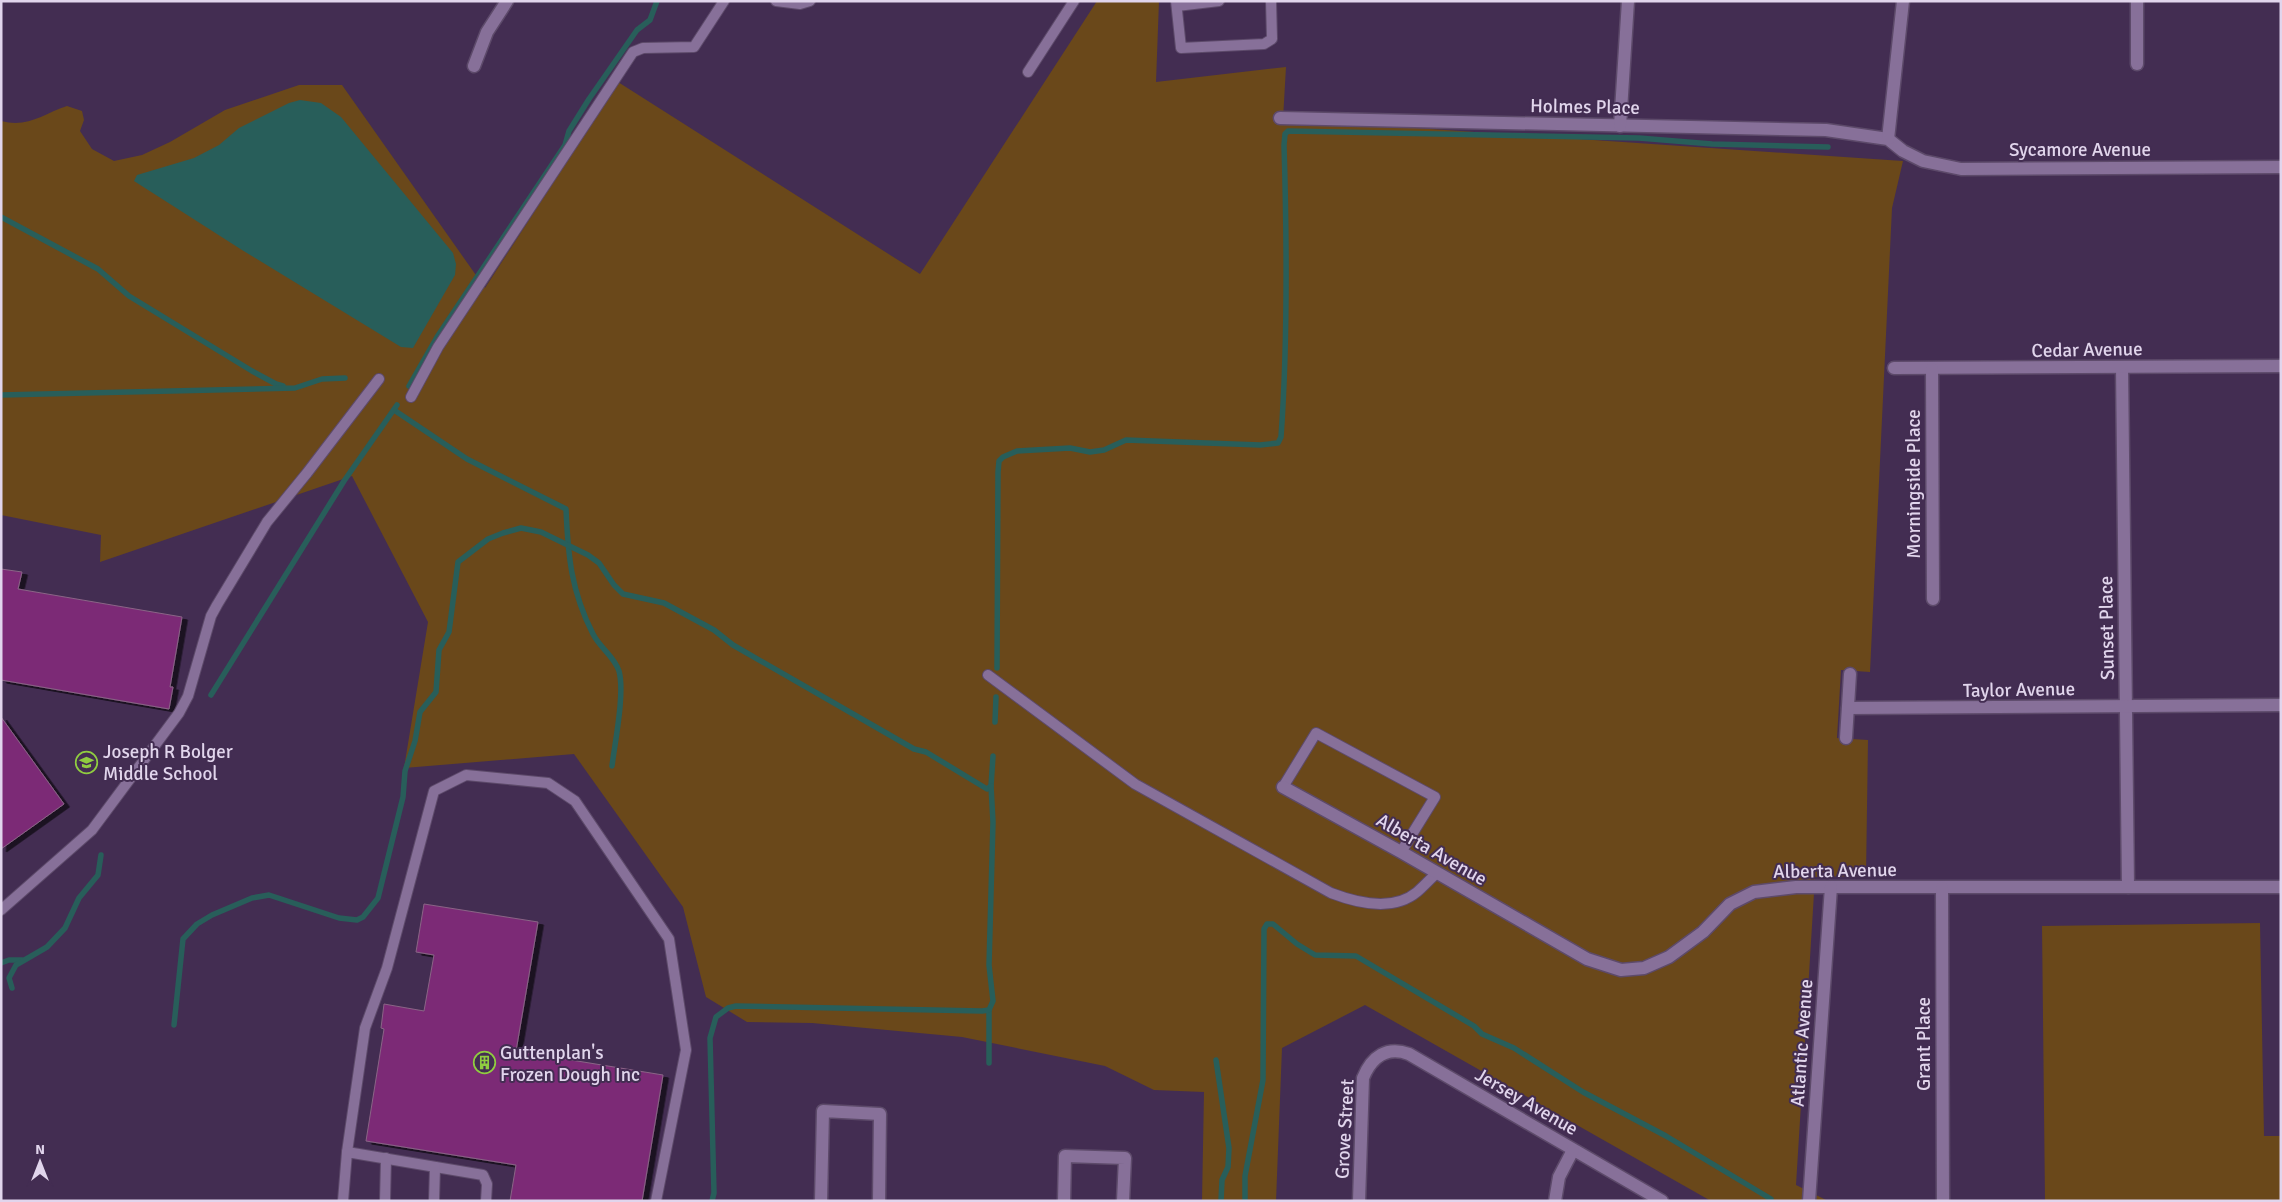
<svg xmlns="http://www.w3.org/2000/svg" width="2282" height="1202" viewBox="0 0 2282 1202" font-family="Signika,sans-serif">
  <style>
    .green { fill: #6a481a }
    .water { fill: #285e5a }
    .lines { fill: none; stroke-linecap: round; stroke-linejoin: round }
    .stream { stroke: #285e5a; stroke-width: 5.5 }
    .building { fill: #7b2c76; stroke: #8a6486; filter: url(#shadow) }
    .service-casing { stroke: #5d4a6a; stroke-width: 12 }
    .minor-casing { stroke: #5d4a6a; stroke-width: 15 }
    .service { stroke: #877099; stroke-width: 10 }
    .minor { stroke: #877099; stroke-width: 12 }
    .labels { text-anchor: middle; stroke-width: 4; stroke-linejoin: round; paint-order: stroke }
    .street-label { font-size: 19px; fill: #e1d5ec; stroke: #432d52 }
    .poi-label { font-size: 19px; fill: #e1d5ec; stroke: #432d52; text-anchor: start }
  </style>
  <defs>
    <filter id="shadow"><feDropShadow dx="5.5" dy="3" stdDeviation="0" flood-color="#0009"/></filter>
  </defs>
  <rect width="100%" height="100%" fill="#432d52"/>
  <g class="green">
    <path d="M1097 1H1159L1156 82 1286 67 1283 119 1903 161 1892 208 1870 672 1841 670 1837 738 1868 740 1866 876 1815 877 1796 1185 1828 1201H1711L1365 1005 1282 1048 1276 1201H1202L1204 1092 1154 1090 1105 1066 962 1037 812 1023 747 1022 706 997 683 907 574 754 404 768 428 622 352 476 100 562 101 535 1 515V121C28 128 43 114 67 106L82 111 84 120 80 131 92 149 114 161 142 155 170 142 225 110 299 85H342L485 288 618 82 920 274Z"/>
    <polygon points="2260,923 2264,1136 2281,1136 2281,1201 2045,1201 2042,926"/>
  </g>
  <polygon class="water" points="300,100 321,103 341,117 453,253 456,264 455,275 413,348 401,347 242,250 134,181 137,175 194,158 219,145 239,128 289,103"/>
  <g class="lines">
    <g class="stream">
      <polyline points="1,217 98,269 129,296 252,371 276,384 283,386"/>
      <polyline points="409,386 437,337 565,145 569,131 589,99 637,30 650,20 657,1"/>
      <polyline points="1,395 295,388 322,379 345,378"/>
      <path d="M394 410 467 459 566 509C568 556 571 591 593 634 600 648 614 656 619 671 625 693 615 742 612 766"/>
      <path d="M997 668 998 472 999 461 1003 457 1017 451 1070 448 1090 452 1104 450 1126 440 1260 445 1278 443 1281 437C1288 340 1287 243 1284 145L1285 134 1288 131 1639 138 1712 144 1828 147"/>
      <polyline points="211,695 344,481 397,405"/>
      <polyline points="995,722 996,697"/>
      <polyline points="1,963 9,960 22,960"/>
      <polyline points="12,988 9,978 16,965 47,947 65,928 79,898 98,875 101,855"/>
      <polyline points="989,1010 989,1063"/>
      <polyline points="174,1025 183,939 197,924 212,915 252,898 269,895 339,918 357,920 363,917 378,898 403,797 405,771 415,741 420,712 436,692 439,650 449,632 458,562 488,539 503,533 521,528 541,532 588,555 599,563 614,585 623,594 664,603 714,630 733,645 914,749 926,752 987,789 991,786 993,756"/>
      <polyline points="1216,1060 1229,1148 1228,1167 1222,1180 1221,1201"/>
      <polyline points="712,1201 714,1193 710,1038 716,1017 728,1008 736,1006 982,1011 989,1010 993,1001 989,965 993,822 991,786"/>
      <polyline points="1245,1201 1245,1176 1263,1080 1264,929 1267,924 1273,924 1297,944 1315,955 1356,956 1474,1026 1482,1034 1514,1048 1583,1092 1666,1136 1771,1199"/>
    </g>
  </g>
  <g class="building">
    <polygon points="1,569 22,572 18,589 182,617 170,687 173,687 169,709 1,680"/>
    <polygon points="1,717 64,804 1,849"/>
    <polygon points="424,904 538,922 516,1051 663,1075 642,1201 510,1201 516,1165 366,1141 384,1029 381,1028 384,1004 424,1011 434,955 416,952"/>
  </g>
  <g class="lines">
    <defs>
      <g id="service">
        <polyline points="776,1 800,4 810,1"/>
        <polyline points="1176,1 1181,48 1264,44 1272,39 1271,1"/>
        <polyline points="1177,6 1219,1"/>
        <polyline points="1028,72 1074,1"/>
        <polyline points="411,397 438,347 633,52 643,48 694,47 724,1"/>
        <path d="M988 675 1135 784 1331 893C1357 903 1393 912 1417 892 1424 886 1430 879 1437 873"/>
        <polyline points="1283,787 1316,733 1435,797 1401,852"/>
        <polyline points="1,910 92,830 179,713 188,696 211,616 217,605 267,522 307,473 379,379"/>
        <polyline points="347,1152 365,1028 387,968 434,791 466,775 548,783 575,801 669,939 686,1050 656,1201"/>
        <polyline points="343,1201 347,1152 483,1175 487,1184 486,1201"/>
        <polyline points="385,1201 386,1158"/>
        <polyline points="434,1201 435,1167"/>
      </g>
      <g id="minor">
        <polyline points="2137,64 2137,1"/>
        <polyline points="474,66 487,32 507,1"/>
        <polyline points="1280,118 1826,130 1888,139 1903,151 1923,161 1961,169 2281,167"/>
        <polyline points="1620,126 1628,1"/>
        <polyline points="1888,139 1903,1"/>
        <polyline points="2122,367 2128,887"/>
        <polyline points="1894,368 2281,366"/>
        <polyline points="1932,369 1933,599"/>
        <polyline points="1848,708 2281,705"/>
        <polyline points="1846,738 1850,674"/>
        <polyline points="1283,787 1401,852 1587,959 1621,970 1644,968 1669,957 1703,932 1730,904 1754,892 1796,887 2281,887"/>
        <polyline points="1942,888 1943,1201"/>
        <polyline points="821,1201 823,1111 880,1114 879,1201"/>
        <polyline points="1064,1201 1065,1156 1125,1158 1123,1201"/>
        <path d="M1359 1201 1363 1078C1372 1056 1387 1046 1409 1054L1662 1201"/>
        <polyline points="1555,1201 1559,1177 1573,1150"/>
        <polyline points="1809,1201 1831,887"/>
      </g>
    </defs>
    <use href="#service" class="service-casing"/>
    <use href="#minor" class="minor-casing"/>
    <use href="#service" class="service"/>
    <use href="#minor" class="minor"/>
  </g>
  <defs>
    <symbol id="school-ring" viewBox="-11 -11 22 22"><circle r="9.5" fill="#432d52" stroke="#90cd40" stroke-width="1.5"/><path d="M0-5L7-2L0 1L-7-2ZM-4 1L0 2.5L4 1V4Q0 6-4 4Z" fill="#90cd40"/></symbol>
    <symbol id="building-ring" viewBox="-11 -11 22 22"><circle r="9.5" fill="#432d52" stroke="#90cd40" stroke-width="1.5"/><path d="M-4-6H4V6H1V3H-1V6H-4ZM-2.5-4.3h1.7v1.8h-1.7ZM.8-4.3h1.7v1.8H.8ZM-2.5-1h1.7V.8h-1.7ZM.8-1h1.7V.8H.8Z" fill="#90cd40"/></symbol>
  </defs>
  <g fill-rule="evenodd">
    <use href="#school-ring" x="74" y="750" width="25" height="25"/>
    <use href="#building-ring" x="472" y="1050" width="25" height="25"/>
  </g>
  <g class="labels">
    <g class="street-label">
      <text transform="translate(1585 106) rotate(1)" y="7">Holmes Place</text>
      <text x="2080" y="156">Sycamore Avenue</text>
      <text transform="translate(2087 349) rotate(-1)" y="7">Cedar Avenue</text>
      <text transform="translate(1913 484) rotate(-90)" y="7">Morningside Place</text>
      <text transform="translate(2106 628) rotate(-91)" y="7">Sunset Place</text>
      <text transform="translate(2019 689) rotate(-1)" y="7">Taylor Avenue</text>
      <text transform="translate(1432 849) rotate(30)" y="7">Alberta Avenue</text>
      <text transform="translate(1835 870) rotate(-1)" y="7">Alberta Avenue</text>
      <text transform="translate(1801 1043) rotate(-86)" y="7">Atlantic Avenue</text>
      <text transform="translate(1923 1044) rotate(-90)" y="7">Grant Place</text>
      <text transform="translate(1527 1101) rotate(30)" y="7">Jersey Avenue</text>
      <text transform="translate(1344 1129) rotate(-87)" y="7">Grove Street</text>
    </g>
    <g class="poi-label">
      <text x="103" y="758">Joseph R Bolger<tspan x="103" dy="22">Middle School</tspan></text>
      <text x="500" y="1059">Guttenplan's<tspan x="500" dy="22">Frozen Dough Inc</tspan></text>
    </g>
  </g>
  <rect width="2282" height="1202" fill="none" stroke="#e1d5ec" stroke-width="5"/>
  <g transform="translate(40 1162)" stroke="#432d52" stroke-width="4" paint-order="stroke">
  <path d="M0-4L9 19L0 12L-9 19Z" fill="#e1d5ec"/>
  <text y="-8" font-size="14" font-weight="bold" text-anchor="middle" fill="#e1d5ec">N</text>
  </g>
</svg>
